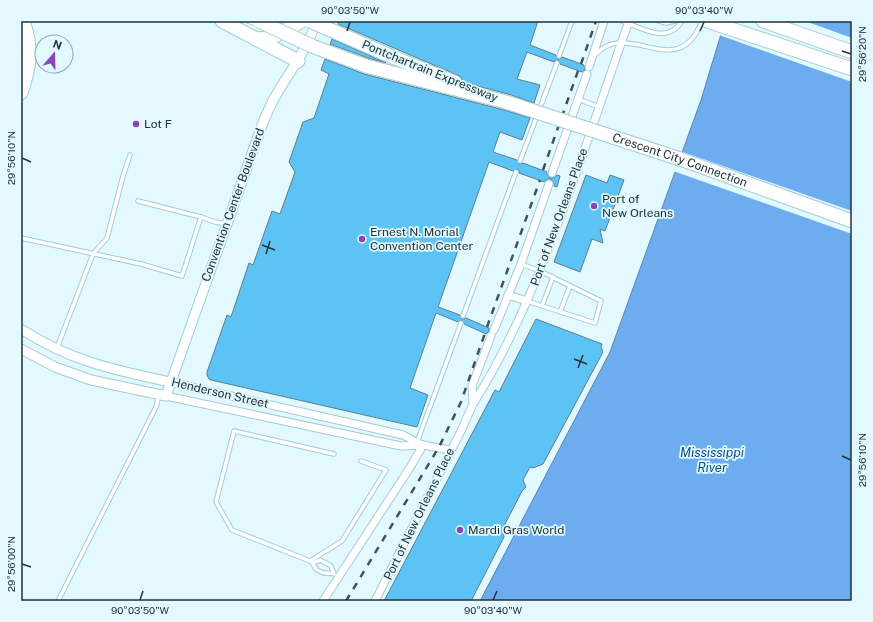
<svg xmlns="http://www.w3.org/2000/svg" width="873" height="622" viewBox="0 0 873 622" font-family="'Public Sans',sans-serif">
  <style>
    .water { fill: #6dacef; stroke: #5687b8 }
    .pier { fill: #e1f9ff }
    .building { fill: #5dc3f4; stroke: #5e7d8e }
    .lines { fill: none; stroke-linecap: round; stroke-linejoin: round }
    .service-casing { stroke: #a3ccd5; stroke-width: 5.5 }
    .minor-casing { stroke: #a3ccd5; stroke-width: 9 }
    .tertiary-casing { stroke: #a3ccd5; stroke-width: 11 }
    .motorway-casing { stroke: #a3ccd5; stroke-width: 15 }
    .service { stroke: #fff; stroke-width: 3.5 }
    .minor { stroke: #fff; stroke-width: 7 }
    .tertiary { stroke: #fff; stroke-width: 9 }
    .motorway { stroke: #fff; stroke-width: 13 }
    .rail { stroke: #425358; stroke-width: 2.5; stroke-dasharray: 7 7; stroke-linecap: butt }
    .motorway-bridge-casing { stroke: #a3ccd5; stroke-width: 15; stroke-linecap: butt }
    .motorway-bridge { stroke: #fff; stroke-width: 13 }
    .ticks { fill: none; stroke: #223236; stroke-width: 1.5 }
    .poi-dot { fill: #8846ba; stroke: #e1f9ff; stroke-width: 1.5 }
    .labels { text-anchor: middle; stroke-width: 3.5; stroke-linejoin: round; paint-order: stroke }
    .street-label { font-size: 12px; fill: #223236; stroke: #e1f9ff }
    .poi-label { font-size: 12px; fill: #223236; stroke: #e1f9ff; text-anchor: start }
    .water-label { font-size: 13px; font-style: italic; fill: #0a518d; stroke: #e1f9ff }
    .neatline { fill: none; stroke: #223236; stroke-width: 1.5 }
    .ticks-label { font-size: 10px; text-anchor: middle; fill: #223236 }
  </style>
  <rect width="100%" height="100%" fill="#e1f9ff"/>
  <polygon class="water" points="725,21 852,21 852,601 480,601 610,352 701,100"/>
  <g class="pier">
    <polygon points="723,21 805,21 852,38 852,82 719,35"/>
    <polygon points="680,151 852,211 852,234 673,171"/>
  </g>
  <g class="building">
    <polygon points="339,21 538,21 530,45 556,55 558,59 560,59 562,57 584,65 585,70 582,72 560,64 558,60 554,62 527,52 517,79 540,85 534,103 508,94 462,82 461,77 457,75 338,24"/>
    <polygon points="332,39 386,63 368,58 330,44"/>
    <polygon points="325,59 364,74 504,110 530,118 522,140 500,132 493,152 517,160 519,164 523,163 547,172 547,174 550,178 553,178 557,175 560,176 557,187 554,186 554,183 551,179 548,179 544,182 519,173 519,170 517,169 513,171 489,162 438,307 460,315 462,319 466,318 489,328 489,331 486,334 464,324 462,320 458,322 436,313 410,388 428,395 417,427 211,380 209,379 207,375 207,372 227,315 231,317 249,263 253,265 272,211 280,214 295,172 289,162 303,122 314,118 329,74 321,70"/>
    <polygon points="586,175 607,183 610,175 624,180 605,231 600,229 603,243 592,239 580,272 554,262"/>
    <polygon points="536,319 602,344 601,347 603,352 543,464 533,468 530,467 523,480 526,487 522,491 503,528 504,537 471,601 384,601 495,390 499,392"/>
  </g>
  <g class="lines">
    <defs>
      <g id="service">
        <polyline points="248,21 256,24"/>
        <path d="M622 21C642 28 667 45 682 21"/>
        <polyline points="659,21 666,23 675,21"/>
        <path d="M595 55C629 17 677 85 702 21"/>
        <polyline points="559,56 572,21"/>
        <polyline points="578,99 599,107"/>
        <polyline points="539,110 557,63"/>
        <polyline points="520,161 537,116"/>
        <polyline points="138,201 201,217"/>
        <polyline points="21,238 141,264 182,276 201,217 215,222 226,224"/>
        <polyline points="521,264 540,271 601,301 595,323 527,301"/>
        <polyline points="542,306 553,277"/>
        <polyline points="560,312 570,286"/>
        <polyline points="463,316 516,172"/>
        <polyline points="57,348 93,254 107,238 123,176 130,155"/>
        <polyline points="417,442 461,323"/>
        <polyline points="310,561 342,541 386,470 361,461"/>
        <polyline points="313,563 320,560 331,566 334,574"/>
        <path d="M333 573C327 574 321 573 316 569 313 565 314 563 310 561L232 530 216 502 234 431 334 454"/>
        <polyline points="58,601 156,407 159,395"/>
      </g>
      <g id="minor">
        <polyline points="589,67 604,21"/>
        <polyline points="552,173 587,74"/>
        <polyline points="508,295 527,301"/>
        <polyline points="494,330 521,264 549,184"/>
        <path d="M491 336 472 386 473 404C512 343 539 275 564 207 587 145 607 83 629 21"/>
        <polyline points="170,382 403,435 422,445"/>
        <polyline points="166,396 401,446 423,445 450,450"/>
        <polyline points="323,601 411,466 423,445"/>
        <polyline points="375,601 461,431 473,404"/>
      </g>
      <g id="tertiary">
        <path d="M21 329C70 361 114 370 170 382"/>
        <path d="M21 349 55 367 91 380 166 396 262 125C266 115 270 106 275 97 289 72 308 49 316 21"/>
      </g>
      <g id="motorway">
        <polyline points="222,21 298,61"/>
        <polyline points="707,21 852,69"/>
        <polyline points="763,21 852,52"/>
        <polyline points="256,39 271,38 302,21"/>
        <path d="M21 93C30 66 33 49 23 21"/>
      </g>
    </defs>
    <use href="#service" class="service-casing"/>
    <use href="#minor" class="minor-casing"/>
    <use href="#tertiary" class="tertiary-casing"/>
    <use href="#motorway" class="motorway-casing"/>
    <use href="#service" class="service"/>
    <use href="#minor" class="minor"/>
    <use href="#tertiary" class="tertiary"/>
    <use href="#motorway" class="motorway"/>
    <g class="rail">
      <polyline points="581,64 596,21"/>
      <polyline points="543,170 578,71"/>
      <polyline points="487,327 540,180"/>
      <polyline points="346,601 439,447 461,402 485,333"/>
    </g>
    <defs>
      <g id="motorway-bridge">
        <path id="s1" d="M259 21 312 46 366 66 506 102 680 159 852 221"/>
        <polyline points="310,21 395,58 454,82"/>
      </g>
    </defs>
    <use href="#motorway-bridge" class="motorway-bridge-casing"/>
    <use href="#motorway-bridge" class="motorway-bridge"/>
  </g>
  <path class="ticks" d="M347 31 350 22M700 31 704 22M842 51 851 54M22 158 31 162M262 245 275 250M266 254 270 241M574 359 587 364M578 368 583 355M842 456 851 460M22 564 31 567M140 600 143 591M493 600 497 591"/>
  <g class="poi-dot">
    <circle cx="136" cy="124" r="4"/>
    <circle cx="594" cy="206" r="4"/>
    <circle cx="362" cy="239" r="4"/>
    <circle cx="460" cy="530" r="4"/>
  </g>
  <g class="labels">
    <g class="street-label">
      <text transform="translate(430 71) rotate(22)" y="4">Pontchartrain Expressway</text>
      <text dy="4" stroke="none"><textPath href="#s1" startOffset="444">Crescent City Connection</textPath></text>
      <text transform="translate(233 205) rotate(-70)" y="4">Convention Center Boulevard</text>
      <text transform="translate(559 217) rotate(-70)" y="4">Port of New Orleans Place</text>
      <text transform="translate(220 393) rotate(13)" y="4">Henderson Street</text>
      <text transform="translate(419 514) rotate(-64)" y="4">Port of New Orleans Place</text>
    </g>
    <g class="poi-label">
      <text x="144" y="128">Lot F</text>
      <text x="602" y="203">Port of<tspan x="602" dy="14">New Orleans</tspan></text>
      <text x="370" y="236">Ernest N. Morial<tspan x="370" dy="14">Convention Center</tspan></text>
      <text x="468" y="534">Mardi Gras World</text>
    </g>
    <g class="water-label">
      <text x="712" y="457">Mississippi<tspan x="712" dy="15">River</tspan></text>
    </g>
  </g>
  <rect width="873" height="622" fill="none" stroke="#e1f9ff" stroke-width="44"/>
  <g transform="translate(54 54) rotate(20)"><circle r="19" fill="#e1f9ff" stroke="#95a9af"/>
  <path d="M0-3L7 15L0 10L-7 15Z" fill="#8846ba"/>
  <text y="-6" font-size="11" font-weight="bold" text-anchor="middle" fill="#223236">N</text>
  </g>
  <rect x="22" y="22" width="829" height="578" class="neatline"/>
  <g class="ticks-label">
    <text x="350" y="14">90°03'50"W</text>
    <text x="704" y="14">90°03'40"W</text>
    <text transform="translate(862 54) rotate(-90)" y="4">29°56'20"N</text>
    <text transform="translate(11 158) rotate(-90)" y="4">29°56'10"N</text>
    <text transform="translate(862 460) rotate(-90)" y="4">29°56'10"N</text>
    <text transform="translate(11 564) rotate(-90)" y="4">29°56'00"N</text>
    <text x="140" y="614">90°03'50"W</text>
    <text x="493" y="614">90°03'40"W</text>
  </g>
</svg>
